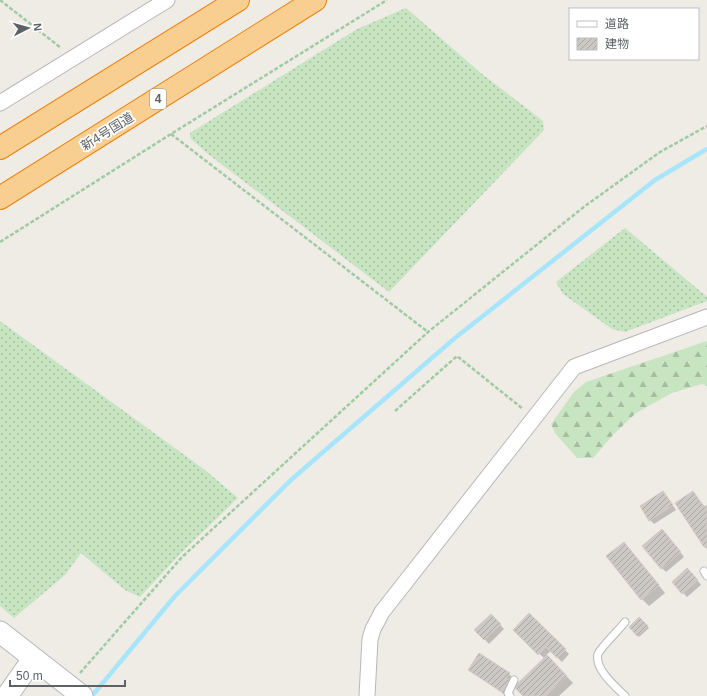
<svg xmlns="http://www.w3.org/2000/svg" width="707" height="696" viewBox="0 0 707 696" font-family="Arial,'Noto Sans JP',sans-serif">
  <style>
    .grass { fill: url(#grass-dots) }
    .forest { fill: url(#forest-firs) }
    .shadow { fill: #0003 }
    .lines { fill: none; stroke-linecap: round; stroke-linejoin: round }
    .stream { stroke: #a7e5fc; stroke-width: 4.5 }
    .building { fill: url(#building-hatch); stroke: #d3ccc3 }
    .lane-casing { stroke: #b5b8bb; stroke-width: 9 }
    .street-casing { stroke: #b5b8bb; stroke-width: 17 }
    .secondary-casing { stroke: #b4b9bc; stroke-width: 23 }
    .highway-casing { stroke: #ec8108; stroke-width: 24 }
    .path { stroke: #9fcba4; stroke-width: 2.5; stroke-dasharray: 4 2; stroke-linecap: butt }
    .lane { stroke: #fff; stroke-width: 7 }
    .street { stroke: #fff; stroke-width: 15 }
    .secondary { stroke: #fff; stroke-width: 21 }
    .highway { stroke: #f9ce91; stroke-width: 22 }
    .labels { text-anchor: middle; stroke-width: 3.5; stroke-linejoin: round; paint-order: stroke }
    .shield { fill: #fff; stroke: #8e9193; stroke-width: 1 }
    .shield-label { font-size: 12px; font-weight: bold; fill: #5d6265 }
    .street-label { font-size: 13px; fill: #5d6265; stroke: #fff }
  </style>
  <defs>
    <pattern id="grass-dots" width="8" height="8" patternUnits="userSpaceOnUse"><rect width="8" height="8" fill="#c8e5c2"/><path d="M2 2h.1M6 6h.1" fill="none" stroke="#a6bda1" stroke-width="1.8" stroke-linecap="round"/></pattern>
    <pattern id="forest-firs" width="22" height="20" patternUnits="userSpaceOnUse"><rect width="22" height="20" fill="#c8e5c2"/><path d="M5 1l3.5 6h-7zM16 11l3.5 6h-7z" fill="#a6bda1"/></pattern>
    <pattern id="building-hatch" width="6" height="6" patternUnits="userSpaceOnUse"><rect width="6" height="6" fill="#ccc8c4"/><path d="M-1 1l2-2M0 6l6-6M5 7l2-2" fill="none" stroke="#a9a6a3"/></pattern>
  </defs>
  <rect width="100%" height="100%" fill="#efebe5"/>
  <g class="grass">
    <polygon points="406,8 482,74 543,121 544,130 389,292 208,154 191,139 190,133 357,29"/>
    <polygon points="625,228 707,297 707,301 625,332 612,329 563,294 556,282"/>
    <polygon points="0,321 205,470 238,498 182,552 140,597 125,590 81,553 65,575 14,618 0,606"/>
  </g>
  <polygon class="forest" points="707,341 707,386 702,384 672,393 636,413 613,435 593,458 577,458 555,433 551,424 574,392 586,382"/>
  <g class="shadow">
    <polygon points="663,492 676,510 654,524 650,520"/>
    <polygon points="693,492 705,507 707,506 707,549 704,546"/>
    <polygon points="666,534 684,557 666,572 662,568"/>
    <polygon points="624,543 665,593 649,606 642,599"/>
    <polygon points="692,573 701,585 687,597 673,582"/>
    <polygon points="529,614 569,654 562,662 551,651 546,655 573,683 559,696 524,696 545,659 514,630"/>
    <polygon points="491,615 504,629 489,644 476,630"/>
    <polygon points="639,618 649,628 639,637 630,627"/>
    <polygon points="469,670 509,674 513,678 507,696 474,674"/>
  </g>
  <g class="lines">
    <polyline class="stream" points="92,696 175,596 292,479 455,338 655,180 707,149"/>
  </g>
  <g class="building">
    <polygon points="663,491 673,505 649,521 640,506"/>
    <polygon points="693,491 704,507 707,505 707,545 704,547 675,503"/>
    <polygon points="662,529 681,552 661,569 642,546"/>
    <polygon points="624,542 659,585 641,600 606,556"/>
    <polygon points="687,568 698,580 682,594 672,582"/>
    <polygon points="529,613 566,649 557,658 546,647 538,655 513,630"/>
    <polygon points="491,614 501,624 484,640 474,630"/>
    <polygon points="639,617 648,626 637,636 629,627"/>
    <polygon points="479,653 510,673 506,678 510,681 502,692 468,670"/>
    <polygon points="547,655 567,676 546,696 523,696 514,687"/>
  </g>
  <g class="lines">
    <defs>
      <g id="lane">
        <polyline points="704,571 707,576"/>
        <polyline points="510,696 508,693 514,680"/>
        <path d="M625 696C616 687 594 669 598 654 600 648 620 629 625 622"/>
      </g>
      <g id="street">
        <polyline points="0,103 167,0"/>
        <polyline points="367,696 370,639 373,629 382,612 574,367 707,317"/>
      </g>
      <g id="secondary">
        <polyline points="0,632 82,696"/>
        <polyline points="7,696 33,659"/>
      </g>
      <g id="highway">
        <polyline points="0,148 238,0"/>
        <polyline points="0,198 315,0"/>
      </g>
    </defs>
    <use href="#lane" class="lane-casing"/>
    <use href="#street" class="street-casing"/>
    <use href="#secondary" class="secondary-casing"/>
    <use href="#highway" class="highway-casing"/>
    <g class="path">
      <polyline points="0,0 61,48"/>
      <polyline points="171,134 428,332"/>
      <polyline points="0,242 171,134 387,0"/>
      <polyline points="395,411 457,356 523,409"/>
      <polyline points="80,673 182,557 428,332 585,206 660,152 707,126"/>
    </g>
    <use href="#lane" class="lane"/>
    <use href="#street" class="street"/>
    <use href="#secondary" class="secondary"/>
    <use href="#highway" class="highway"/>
  </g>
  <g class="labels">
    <rect class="shield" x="150" y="89" width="16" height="20" rx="3"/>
    <g class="shield-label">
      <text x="158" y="103">4</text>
    </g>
    <g class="street-label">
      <text transform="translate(107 131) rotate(-32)" y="5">新4号国道</text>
    </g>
  </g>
  <rect x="569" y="8" width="130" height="52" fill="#ffffff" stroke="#bec0c1"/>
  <rect x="577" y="21" width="20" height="6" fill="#ffffff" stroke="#bec0c1"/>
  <text x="605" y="28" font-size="12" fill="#5d6265">道路</text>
  <rect x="577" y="38" width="20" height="12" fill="url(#building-hatch)" stroke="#bec0c1"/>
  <text x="605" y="48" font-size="12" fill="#5d6265">建物</text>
  <g transform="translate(28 28) rotate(84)" stroke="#ffffff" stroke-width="3" paint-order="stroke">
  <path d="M0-3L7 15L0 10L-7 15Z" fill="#5d6265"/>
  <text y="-6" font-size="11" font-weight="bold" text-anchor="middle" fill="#5d6265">N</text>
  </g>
  <path d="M10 680v6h115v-6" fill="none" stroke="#5d6265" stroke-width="2"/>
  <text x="16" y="680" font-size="12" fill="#5d6265" stroke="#ffffff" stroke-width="3" paint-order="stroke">50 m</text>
</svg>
